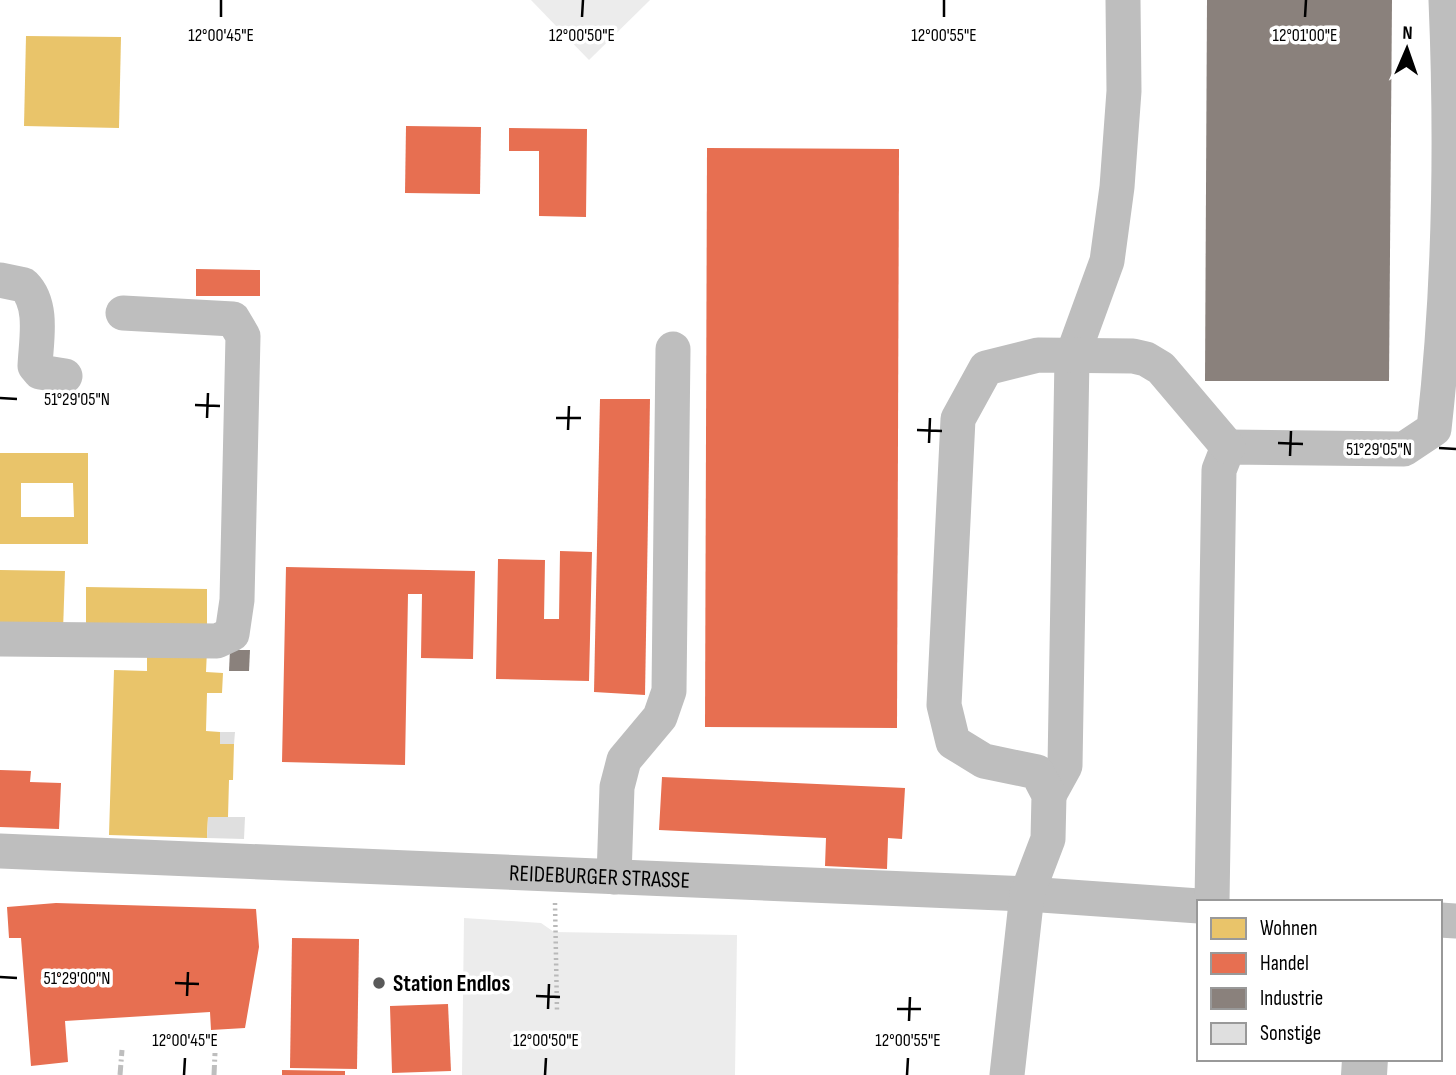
<svg xmlns="http://www.w3.org/2000/svg" width="1456" height="1075" viewBox="0 0 1456 1075" font-family="'Sofia Sans Condensed',sans-serif">
  <style>
    .green { fill: #ececec }
    .water { fill: #bfbfbf }
    .homes { fill: #e9c46a; fill-rule: evenodd }
    .shops { fill: #e76f51 }
    .industry { fill: #8a817c }
    .building { fill: #dfdfdf }
    .lines { fill: none; stroke-linecap: round; stroke-linejoin: round }
    .path { stroke: #b9b9b9; stroke-width: 4.5; stroke-dasharray: 2 3.5; stroke-linecap: butt }
    .minor { stroke: #bebebe; stroke-width: 35 }
    .rail { stroke: #bebebe; stroke-width: 5; stroke-dasharray: 10 3.5 2 3.5; stroke-linecap: butt }
    .ticks { fill: none; stroke: #000; stroke-width: 2.5 }
    .poi-dot { fill: #595959; stroke: #fff; stroke-width: 2.5 }
    .labels { text-anchor: middle; stroke-width: 7; stroke-linejoin: round; paint-order: stroke }
    .street-label { font-size: 23px; fill: #000; stroke: #fff }
    .poi-label { font-size: 23px; font-weight: bold; fill: #000; stroke: #fff; text-anchor: start }
    .ticks-label { font-size: 18px; text-anchor: middle; fill: #000; stroke: #fff; stroke-width: 7; stroke-linejoin: round; paint-order: stroke }
  </style>
  <rect width="100%" height="100%" fill="#fff"/>
  <g class="green">
    <polygon points="531,0 650,0 589,60"/>
    <polygon points="464,918 541,923 554,932 737,935 735,1075 462,1075"/>
  </g>
  <polygon class="water" points="1342,1059 1388,1059 1387,1075 1341,1075"/>
  <g class="homes">
    <polygon points="26,36 121,37 119,128 24,126"/>
    <path d="M0 453H88V544H0ZM21 483H73L74 517H21Z"/>
    <polygon points="0,570 65,571 63,631 0,630"/>
    <polygon points="86,587 207,589 207,632 86,626"/>
    <polygon points="147,648 207,650 206,672 223,673 222,693 207,693 206,731 220,732 220,744 234,744 233,780 229,780 228,817 208,817 207,838 109,835 114,670 147,671"/>
  </g>
  <g class="shops">
    <polygon points="406,126 481,127 480,194 405,193"/>
    <polygon points="509,128 587,129 586,217 539,216 539,151 509,151"/>
    <polygon points="707,148 899,149 897,728 705,727"/>
    <polygon points="196,269 260,270 260,296 196,296"/>
    <polygon points="600,399 650,399 645,695 594,692"/>
    <polygon points="560,551 592,552 589,681 496,679 498,559 545,560 544,619 559,619"/>
    <polygon points="286,567 475,571 473,659 421,658 422,594 408,594 405,765 282,762"/>
    <polygon points="0,770 31,771 30,782 61,783 59,829 0,827"/>
    <polygon points="662,777 905,788 902,839 888,838 887,869 825,866 826,838 659,830"/>
    <polygon points="56,903 256,909 259,947 245,1028 211,1030 210,1012 65,1021 68,1062 31,1066 21,938 9,938 7,907"/>
    <polygon points="292,938 359,939 357,1069 290,1068"/>
    <polygon points="448,1004 451,1071 392,1073 390,1006"/>
    <polygon points="282,1070 345,1071 345,1075 282,1075"/>
  </g>
  <g class="industry">
    <polygon points="1207,0 1392,0 1389,381 1205,381"/>
    <polygon points="230,650 250,650 249,671 229,671"/>
  </g>
  <g class="building">
    <polygon points="220,732 235,732 234,744 220,744"/>
    <polygon points="208,817 245,817 244,839 207,838"/>
  </g>
  <g class="lines">
    <polyline class="path" points="555,903 557,1011"/>
    <g class="minor">
      <path d="M0 280 24 285C44 305 36 341 35 366L40 372 65 376"/>
      <polyline points="0,639 217,641 232,634 237,600 243,336 233,319 123,313"/>
      <polyline points="1049,795 1065,766 1072,357 1107,261 1117,187 1124,91 1123,0"/>
      <path id="s1" d="M0 851 1027 894 1199 906"/>
      <polyline points="614,877 617,787 624,760 660,717 669,691 673,349"/>
      <path d="M1212 902 1219 470 1228 447 1404 449 1434 429C1450 287 1452 143 1446 0"/>
      <polyline points="1440,920 1456,921"/>
      <polyline points="1007,1075 1027,894 1048,839 1049,795 1037,772 984,761 953,742 944,705 958,419 986,368 1038,355 1133,356 1146,359 1161,368 1228,447"/>
    </g>
    <g class="rail">
      <polyline points="120,1075 122,1050"/>
      <polyline points="214,1075 215,1053"/>
    </g>
  </g>
  <path class="ticks" d="M221 17V0M582 17 583 0M944 17V0M1305 17 1306 0M0 398 17 399M195 405 220 406M207 418 208 393M556 418H581M568 430 569 406M917 430 942 431M929 443 930 418M1278 443 1303 444M1439 448 1456 449M1290 456 1291 431M0 977 17 978M175 983 199 984M187 996 188 972M536 996 560 997M548 1009 549 984M897 1009H921M909 1021 910 997M184 1075 185 1058M545 1075 546 1058M907 1075 908 1058"/>
  <circle class="poi-dot" cx="379" cy="983" r="7"/>
  <g class="labels">
    <g class="street-label">
      <text dy="8" stroke="none"><textPath href="#s1" startOffset="600">REIDEBURGER STRASSE</textPath></text>
    </g>
    <g class="poi-label">
      <text x="393" y="991">Station Endlos</text>
    </g>
  </g>
  <g class="ticks-label">
    <text x="221" y="41">12°00'45"E</text>
    <text x="582" y="41">12°00'50"E</text>
    <text x="944" y="41">12°00'55"E</text>
    <text x="1305" y="41">12°01'00"E</text>
    <text x="77" y="405">51°29'05"N</text>
    <text x="1379" y="455">51°29'05"N</text>
    <text x="77" y="984">51°29'00"N</text>
    <text x="185" y="1046">12°00'45"E</text>
    <text x="546" y="1046">12°00'50"E</text>
    <text x="908" y="1046">12°00'55"E</text>
  </g>
  <rect x="1197" y="900" width="245" height="161" fill="#ffffff" stroke="#999999" stroke-width="2"/>
  <rect x="1211" y="918" width="35" height="21" fill="#e9c46a" stroke="#999999" stroke-width="2"/>
  <text x="1260" y="935" font-size="21" fill="#000000">Wohnen</text>
  <rect x="1211" y="953" width="35" height="21" fill="#e76f51" stroke="#999999" stroke-width="2"/>
  <text x="1260" y="970" font-size="21" fill="#000000">Handel</text>
  <rect x="1211" y="988" width="35" height="21" fill="#8a817c" stroke="#999999" stroke-width="2"/>
  <text x="1260" y="1005" font-size="21" fill="#000000">Industrie</text>
  <rect x="1211" y="1023" width="35" height="21" fill="#dfdfdf" stroke="#999999" stroke-width="2"/>
  <text x="1260" y="1040" font-size="21" fill="#000000">Sonstige</text>
  <g transform="translate(1407 49) rotate(2)" stroke="#ffffff" stroke-width="5" paint-order="stroke">
  <path d="M0-5L12 26L0 18L-12 26Z" fill="#000000"/>
  <text y="-10" font-size="19" font-weight="bold" text-anchor="middle" fill="#000000">N</text>
  </g>
</svg>
